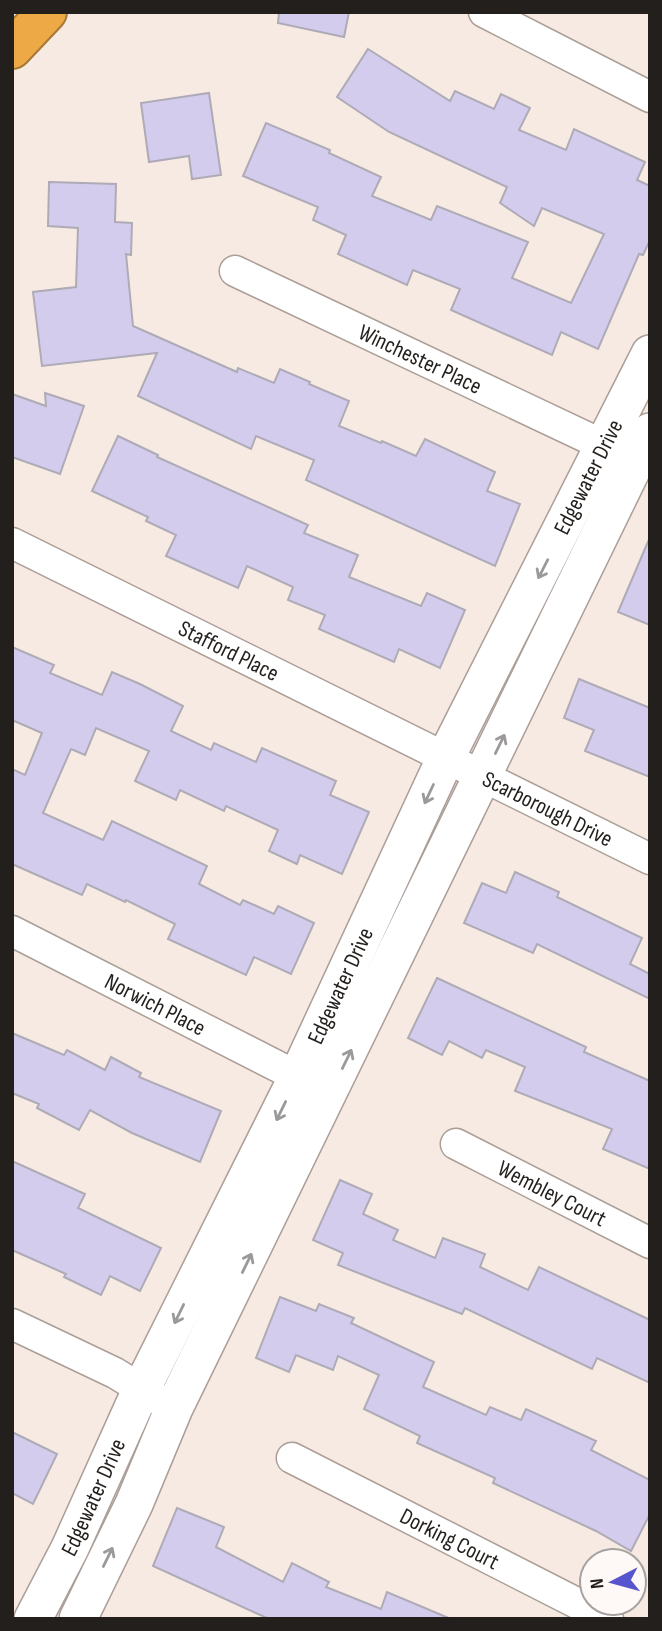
<svg xmlns="http://www.w3.org/2000/svg" width="662" height="1631" viewBox="0 0 662 1631" font-family="'Sofia Sans Condensed',sans-serif">
  <style>
    .building { fill: #d4cced; stroke: #aeabb7; stroke-width: 2 }
    .lines { fill: none; stroke-linecap: round; stroke-linejoin: round }
    .minor-casing { stroke: #aa9e97; stroke-width: 33 }
    .tertiary-casing { stroke: #aa9e97; stroke-width: 40 }
    .motorway-casing { stroke: #a67937; stroke-width: 42 }
    .minor { stroke: #fff; stroke-width: 30 }
    .tertiary { stroke: #fff; stroke-width: 37 }
    .motorway { stroke: #eca945; stroke-width: 38 }
    .oneway { stroke: #9c9a99 }
    .labels { text-anchor: middle; stroke-width: 5; stroke-linejoin: round; paint-order: stroke }
    .street-label { font-size: 23px; fill: #231f1c; stroke: #fef9f6 }
  </style>
  <rect width="100%" height="100%" fill="#f7eae2"/>
  <g class="building">
    <polygon points="279,12 349,12 344,37 278,23"/>
    <polygon points="368,49 450,101 455,91 494,109 501,94 530,108 519,130 566,150 574,129 645,162 637,180 650,186 650,240 643,255 639,254 598,349 561,332 552,355 451,310 460,289 413,270 407,285 338,254 346,235 313,220 318,207 243,176 266,123 330,150 329,153 381,177 372,196 431,220 437,206 528,242 512,278 571,303 604,234 542,208 534,226 500,203 507,187 389,132 337,97"/>
    <polygon points="209,93 221,175 192,179 189,156 149,162 141,103"/>
    <polygon points="49,182 116,184 115,222 132,223 131,255 126,254 133,326 237,372 238,368 274,383 280,369 310,382 309,384 349,401 339,426 381,443 382,441 416,456 425,439 495,472 487,491 520,504 495,566 306,480 314,460 256,436 251,449 138,396 157,353 42,366 33,292 76,287 78,228 48,226"/>
    <polygon points="45,393 84,406 60,474 12,457 12,394 46,406"/>
    <polygon points="118,436 158,455 157,457 308,525 304,533 358,555 349,577 421,606 427,593 465,610 440,668 399,649 394,662 319,629 325,615 288,600 293,587 247,566 238,588 166,556 176,535 146,521 148,517 92,491"/>
    <polygon points="650,537 650,625 618,612"/>
    <polygon points="12,647 54,665 50,673 102,695 112,672 140,684 183,706 171,731 211,750 214,743 256,762 262,748 336,781 330,795 369,812 342,874 300,855 297,864 269,851 278,830 226,806 224,811 180,790 176,800 135,781 149,751 96,728 85,755 71,749 43,813 103,840 112,821 207,866 199,884 240,905 243,900 274,914 278,906 314,923 291,974 254,957 246,975 168,939 175,924 126,900 125,902 87,884 82,895 12,864 12,769 25,775 42,733 12,720"/>
    <polygon points="579,679 650,708 650,777 585,751 594,730 564,718"/>
    <polygon points="515,872 559,892 557,897 642,938 630,964 650,974 650,999 537,944 533,953 464,923 482,883 506,893"/>
    <polygon points="437,978 586,1047 584,1052 650,1081 650,1169 603,1149 612,1129 515,1091 525,1067 486,1050 482,1058 449,1041 442,1055 408,1038"/>
    <polygon points="12,1033 64,1055 67,1050 105,1070 111,1057 141,1073 139,1077 221,1111 200,1162 132,1133 90,1110 79,1130 37,1108 39,1104 12,1093"/>
    <polygon points="12,1161 85,1194 78,1208 161,1248 140,1291 110,1276 101,1295 64,1277 66,1274 12,1250"/>
    <polygon points="340,1180 372,1194 363,1214 398,1230 393,1240 435,1258 443,1238 485,1254 480,1267 528,1290 539,1267 650,1320 650,1383 597,1358 592,1369 465,1308 462,1314 338,1265 343,1253 313,1240"/>
    <polygon points="280,1297 316,1311 319,1304 354,1318 351,1323 434,1362 423,1387 486,1415 490,1407 521,1420 526,1409 596,1441 591,1450 650,1480 650,1514 631,1551 596,1531 493,1483 495,1478 417,1443 420,1436 364,1409 379,1375 338,1356 333,1370 296,1355 289,1372 256,1358"/>
    <polygon points="12,1432 57,1454 33,1504 12,1493"/>
    <polygon points="177,1508 224,1527 216,1547 283,1582 292,1563 329,1582 326,1587 381,1609 387,1592 451,1619 269,1619 153,1566"/>
  </g>
  <g class="lines">
    <defs>
      <g id="minor">
        <polyline points="484,12 650,97"/>
        <path id="s1" d="M235 271 624 455"/>
        <path id="s2" d="M12 543 650 859"/>
        <path id="s3" d="M12 931 318 1087"/>
        <path id="s4" d="M456 1144 650 1243"/>
        <polyline points="12,1324 115,1373 161,1401"/>
        <path id="s5" d="M292 1458 608 1619"/>
      </g>
      <g id="tertiary">
        <path id="s6" d="M33 1619 70 1548 141 1390 298 1076 446 757 650 354"/>
        <polyline points="78,1619 134,1504 174,1408 650,432"/>
      </g>
      <polyline id="motorway" points="12,49 47,12"/>
    </defs>
    <use href="#minor" class="minor-casing"/>
    <use href="#tertiary" class="tertiary-casing"/>
    <use href="#motorway" class="motorway-casing"/>
    <use href="#minor" class="minor"/>
    <use href="#tertiary" class="tertiary"/>
    <use href="#motorway" class="motorway"/>
  </g>
  <defs><path id="oneway-shaft" d="M-6 0H5M1.5-3L5.5 0L1.5 3" fill="none" stroke-width="1.6" stroke-linecap="round" stroke-linejoin="round" transform="scale(1.75)"/></defs>
  <g class="oneway">
    <use href="#oneway-shaft" transform="translate(543 569) rotate(117)"/>
    <use href="#oneway-shaft" transform="translate(500 744) rotate(-64)"/>
    <use href="#oneway-shaft" transform="translate(429 794) rotate(115)"/>
    <use href="#oneway-shaft" transform="translate(347 1059) rotate(-64)"/>
    <use href="#oneway-shaft" transform="translate(281 1111) rotate(116)"/>
    <use href="#oneway-shaft" transform="translate(247 1263) rotate(-64)"/>
    <use href="#oneway-shaft" transform="translate(179 1314) rotate(116)"/>
    <use href="#oneway-shaft" transform="translate(108 1557) rotate(-64)"/>
  </g>
  <g class="labels">
    <g class="street-label">
      <text dy="8" stroke="none"><textPath href="#s1" startOffset="205">Winchester Place</textPath></text>
      <text dy="8" stroke="none"><textPath href="#s6" startOffset="1270">Edgewater Drive</textPath></text>
      <text dy="8" stroke="none"><textPath href="#s2" startOffset="242">Stafford Place</textPath></text>
      <text dy="8" stroke="none"><textPath href="#s2" startOffset="598">Scarborough Drive</textPath></text>
      <text dy="8" stroke="none"><textPath href="#s6" startOffset="704">Edgewater Drive</textPath></text>
      <text dy="8" stroke="none"><textPath href="#s3" startOffset="161">Norwich Place</textPath></text>
      <text dy="8" stroke="none"><textPath href="#s4" startOffset="108">Wembley Court</textPath></text>
      <text dy="8" stroke="none"><textPath href="#s6" startOffset="136">Edgewater Drive</textPath></text>
      <text dy="8" stroke="none"><textPath href="#s5" startOffset="177">Dorking Court</textPath></text>
    </g>
  </g>
  <rect width="662" height="1631" fill="none" stroke="#231f1c" stroke-width="28"/>
  <g transform="translate(613 1582) rotate(264)"><circle r="33" fill="#fef9f6" stroke="#a6a29f" stroke-width="2"/>
  <path d="M0-5L12 26L0 18L-12 26Z" fill="#5755cd"/>
  <text y="-10" font-size="19" font-weight="bold" text-anchor="middle" fill="#231f1c">N</text>
  </g>
</svg>
